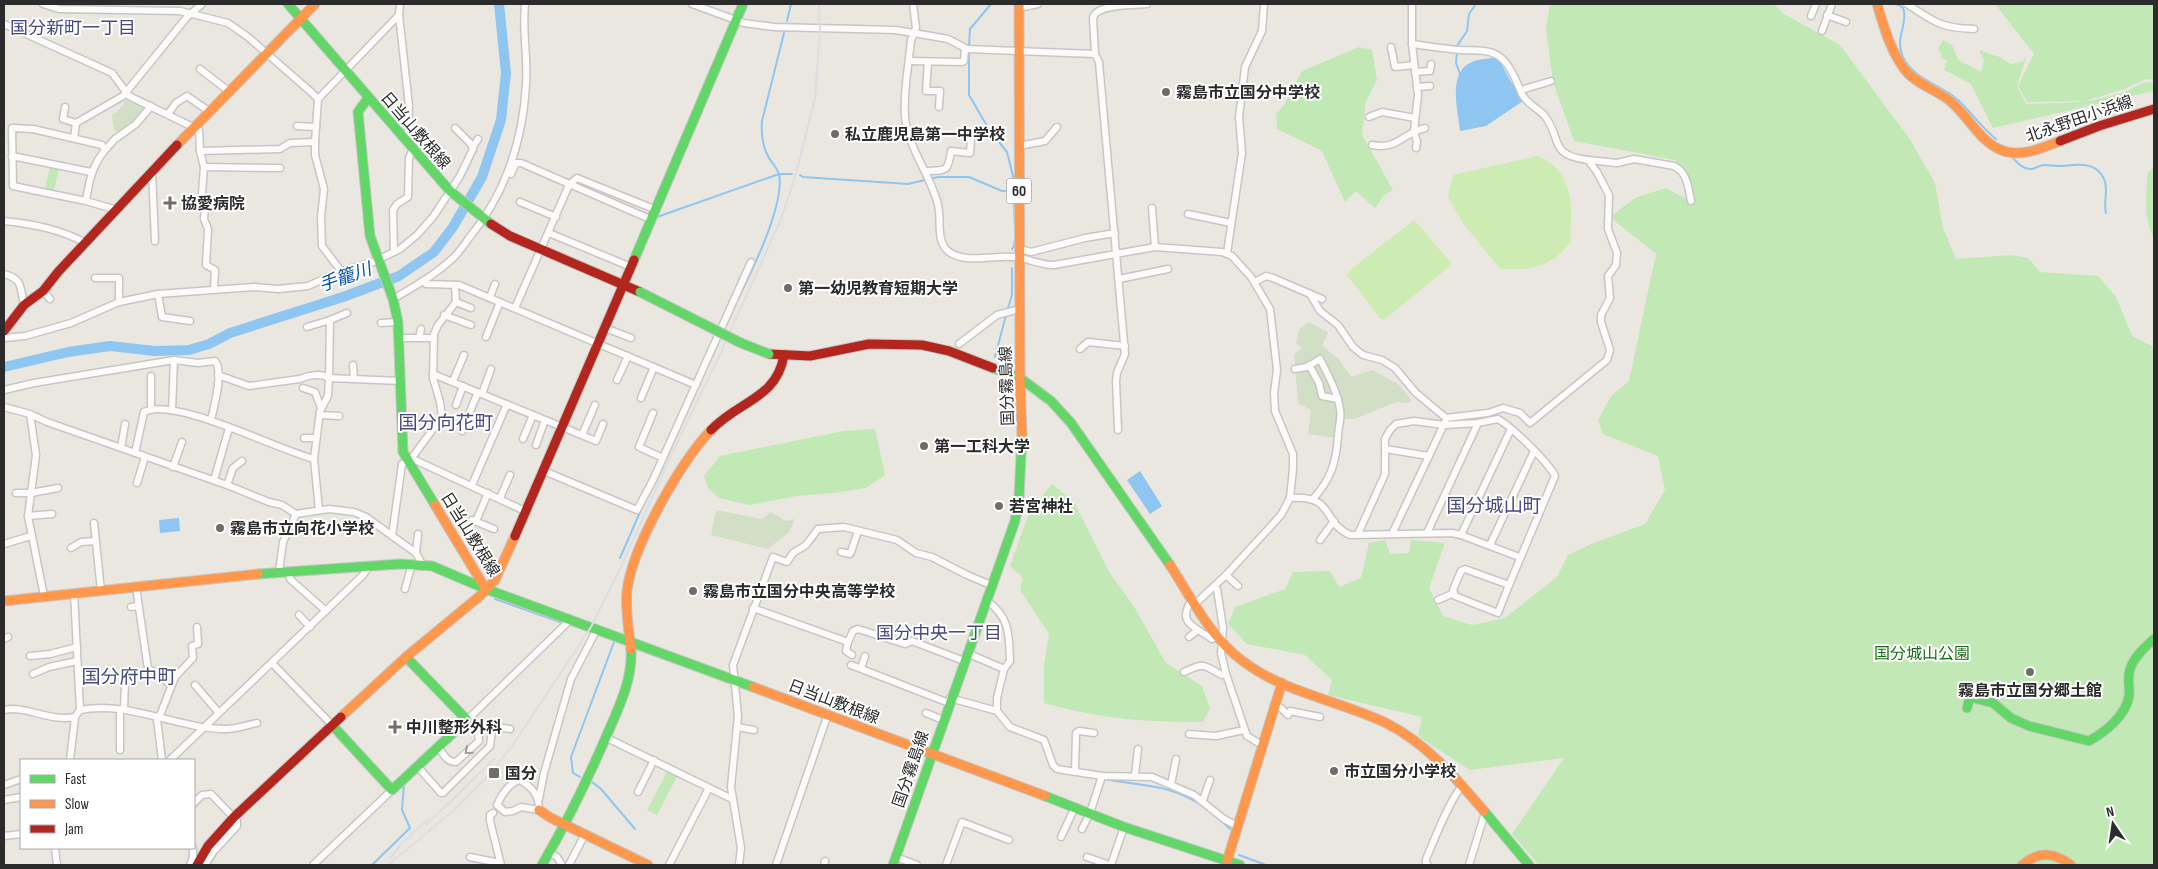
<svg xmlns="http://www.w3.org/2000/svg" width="2158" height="869" viewBox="0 0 2158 869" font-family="'Sofia Sans Condensed','Noto Sans JP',sans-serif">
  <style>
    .green { fill: #c2e8b6 }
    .cemetery { fill: #d2dfc6 }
    .pitch { fill: #cdecb3 }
    .water { fill: #8ec6f1 }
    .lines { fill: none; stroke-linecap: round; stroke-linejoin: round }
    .stream { stroke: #8ec6f1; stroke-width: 2 }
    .river { stroke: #8ec6f1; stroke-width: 10 }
    .street-casing { stroke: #c7c6c6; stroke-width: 9 }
    .fast-casing { stroke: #c7c6c6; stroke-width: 11 }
    .slow-casing { stroke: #c7c6c6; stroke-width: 11 }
    .jam-casing { stroke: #c7c6c6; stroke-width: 11 }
    .street { stroke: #fcfbfa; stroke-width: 6 }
    .fast { stroke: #63d668; stroke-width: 9 }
    .slow { stroke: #ff974d; stroke-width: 9 }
    .jam { stroke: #b3261e; stroke-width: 9 }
    .rail { stroke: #dedddf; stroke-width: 2 }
    .fast-bridge-casing { stroke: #c7c6c6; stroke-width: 11; stroke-linecap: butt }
    .fast-bridge { stroke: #63d668; stroke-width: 9 }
    .oneway { stroke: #9e9d9d }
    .poi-dot { fill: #6e6d6a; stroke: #fff; stroke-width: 2 }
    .labels { text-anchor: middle; stroke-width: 4; stroke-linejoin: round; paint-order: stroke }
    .shield { fill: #fff; stroke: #6b6b6b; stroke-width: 1 }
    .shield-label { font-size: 15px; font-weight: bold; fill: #2b2b2b }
    .poi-label { font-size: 16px; font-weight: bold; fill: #2b2b2b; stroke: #fff; text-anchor: start }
    .street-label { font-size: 16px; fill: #2b2b2b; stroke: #fff }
    .park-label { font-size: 16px; fill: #186e14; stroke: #fff }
    .neighbourhood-label { font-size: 18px; fill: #47487f; stroke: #fff }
    .water-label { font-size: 18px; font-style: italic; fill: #0352a7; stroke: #fff }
    .quarter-label { font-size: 19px; fill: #47487f; stroke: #fff }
  </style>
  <rect width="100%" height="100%" fill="#eae7e0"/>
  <g class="green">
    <polygon points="1550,4 1774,4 1784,14 1840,45 1911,141 1935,183 1943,228 1956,259 2011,255 2028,258 2040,272 2098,276 2116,297 2132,336 2154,347 2154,865 1539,865 1512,834 1564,758 1470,770 1418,736 1422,717 1328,695 1332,680 1305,655 1247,644 1228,624 1235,607 1285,589 1293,572 1330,571 1339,587 1361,578 1369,543 1385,540 1390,554 1409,553 1411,540 1445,543 1429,588 1443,616 1472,625 1505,618 1557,577 1568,555 1589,545 1645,524 1665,490 1658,456 1603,434 1598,420 1611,396 1629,381 1656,254 1610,217 1635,198 1666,188 1684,198 1693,194 1675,160 1574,141 1553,82 1546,29"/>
    <polygon points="1995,4 2154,4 2154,80 2146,79 2124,89 2085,101 2027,102 2018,86 2034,54"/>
    <path d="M1943 40 1952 45 1958 60 1981 72 1984 60 1979 50 2000 57 2011 64 2023 62 2027 55 2017 86 2026 104C2060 103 2093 104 2126 91 2136 87 2143 80 2154 82V91L1993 128 1971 84 1944 70 1947 60 1940 58 1942 54 1938 49Z"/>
    <polygon points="1359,47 1372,50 1377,80 1366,101 1362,135 1393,190 1384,195 1375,208 1356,191 1345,202 1322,151 1277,129 1276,114 1284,105 1302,71"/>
    <polygon points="50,165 59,167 54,191 45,190"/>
    <path d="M2154 168V238C2143 218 2146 195 2148 172Z"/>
    <polygon points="875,429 885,475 866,488 833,493 797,496 749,505 719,498 708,488 704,476 720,456 843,431"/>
    <path d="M1052 484 1074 502 1109 572 1133 605 1166 663 1202 686 1210 709 1203 722C1149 723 1095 718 1044 703V666L1049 634 1020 590 1023 578 1010 566 1029 513Z"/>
    <polygon points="668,770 678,775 657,815 647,810"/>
  </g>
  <g class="cemetery">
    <polygon points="126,100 145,107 142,113 121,133 114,130 112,115 118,111"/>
    <polygon points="1309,322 1328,332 1322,346 1338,358 1351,377 1372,370 1398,384 1411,399 1410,403 1397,402 1354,419 1339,419 1335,438 1308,434 1311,410 1298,403 1294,354 1302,348 1296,344 1299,329"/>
    <polygon points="716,510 762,519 771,512 786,521 795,519 789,532 768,549 711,535"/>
  </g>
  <g class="pitch">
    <path d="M1537 156C1562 163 1573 192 1571 217 1571 226 1570 232 1571 241 1553 267 1530 271 1500 269L1462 222 1448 197 1453 175Z"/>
    <polygon points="1414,220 1451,263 1449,267 1385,319 1381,319 1347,275 1350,270"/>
  </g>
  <g class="water">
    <path d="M1492 58 1500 59C1505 74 1515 87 1523 101L1486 126 1460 131C1458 110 1447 72 1472 62 1478 59 1486 59 1492 58Z"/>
    <polygon points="1140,471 1162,506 1150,514 1127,480"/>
    <polygon points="179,518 180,531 160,533 159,520"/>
  </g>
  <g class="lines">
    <g class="stream">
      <path d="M1895 4C1899 5 1903 6 1904 11 1907 27 1893 40 1905 61 1917 80 1942 86 1958 100 1971 112 1982 128 1996 139"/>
      <polyline points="787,21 791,4"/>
      <polyline points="969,46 970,29 991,4"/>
      <polyline points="1457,46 1467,31 1469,14 1476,4"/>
      <polyline points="969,51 969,95 990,131 1007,152 1013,176 1015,231"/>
      <polyline points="1457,53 1456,63 1460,74"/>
      <path d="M2011 156C2016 161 2022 169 2030 169 2034 170 2039 165 2044 165 2049 165 2055 166 2060 166 2077 165 2095 160 2104 179 2109 190 2103 201 2106 213"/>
      <polyline points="800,175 803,177 908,184 938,177 969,177 1002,191 1014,191"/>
      <polyline points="657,217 779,174 792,174"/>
      <polyline points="1012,249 1014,246 1015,238"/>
      <path d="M737 301C751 273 785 205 779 174 777 168 772 163 769 158 762 146 761 134 762 121L784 33"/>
      <polyline points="1008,308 1012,295 1012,268"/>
      <polyline points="995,357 1006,315"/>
      <polyline points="620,558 644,503"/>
      <polyline points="495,599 563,623"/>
      <polyline points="990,607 999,616"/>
      <polyline points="580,777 573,773 571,757 614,642"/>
      <path d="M1105 779C1144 787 1167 783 1203 806"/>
      <polyline points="592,782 601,789 635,829"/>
      <polyline points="1218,818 1230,829"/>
      <polyline points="1239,855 1266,865"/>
      <polyline points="372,865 410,828 402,810 404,784"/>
    </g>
    <polyline class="river" points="4,367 68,352 110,346 155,351 189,350 209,344 230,333 343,297 399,276 434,252 453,227 482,177 501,120 506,73 499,4"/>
    <defs>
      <g id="street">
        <polyline points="43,4 59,9 180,11 228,23 248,37 311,92 318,99 315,142 315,155 324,189 321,217 322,246 341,271"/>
        <polyline points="692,4 744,23 774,27 896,30 948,39 967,49 1095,54"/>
        <path d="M913 4 916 28 911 40C909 64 903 91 905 116 907 147 931 175 938 205 942 220 935 241 949 252 966 264 994 255 1013 257 1028 258 1039 265 1054 265L1155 247 1222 252 1232 256 1251 277 1270 309 1277 370 1274 393 1275 411 1293 454V469L1290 498 1281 515 1226 575 1195 604"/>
        <path d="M1907 4C1935 22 1940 28 1974 29"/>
        <polyline points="1019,8 1038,4"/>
        <polyline points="399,15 409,106 408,132 405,139"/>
        <polyline points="1827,15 1846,22"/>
        <polyline points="1811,16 1816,4"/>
        <polyline points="4,24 112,73 129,96 199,130 200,151 204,167 202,193 205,205 204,219 208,229 206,265 215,270 214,289"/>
        <polyline points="1822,31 1832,4"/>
        <polyline points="1412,44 1418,95 1414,131 1417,142 1416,148"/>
        <polyline points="1391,47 1395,67 1414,65"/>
        <polyline points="909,61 962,62 964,61 965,49"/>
        <polyline points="928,62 926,91 940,91 939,107"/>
        <polyline points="200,69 230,92"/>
        <polyline points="1415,72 1430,71 1431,64"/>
        <polyline points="1417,87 1430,86"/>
        <polyline points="1521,90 1551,81"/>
        <polyline points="318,99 399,15 400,4"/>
        <polyline points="65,107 63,119 76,123"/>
        <polyline points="168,114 176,103 187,96 210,112"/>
        <polyline points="1369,117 1382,112 1415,118"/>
        <polyline points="297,126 316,127"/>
        <polyline points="74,138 76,123 123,96 187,17 202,4"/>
        <path d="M1372 145C1399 150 1402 133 1425 128"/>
        <polyline points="1019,146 1045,141 1057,127"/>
        <polyline points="473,147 478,139"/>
        <polyline points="105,150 115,139 136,124 151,106"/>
        <polyline points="200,151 280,149 290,143 315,142"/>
        <polyline points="12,156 91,172"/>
        <path d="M1588 160 1617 163 1634 159 1674 166C1688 173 1688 188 1691 201"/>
        <polyline points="204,167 280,168"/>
        <polyline points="152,171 155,241"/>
        <path d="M926 171C946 170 948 173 951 151L970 153 971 138"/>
        <polyline points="511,174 516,163 521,163 650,219"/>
        <path d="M86 201C89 181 92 166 105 150L102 145 33 129 12 128 13 186 86 201 117 210"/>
        <polyline points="520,202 556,217"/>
        <polyline points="1152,208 1155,247"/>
        <polyline points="1188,214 1231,223"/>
        <path d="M4 221C33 224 59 229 86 243"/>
        <polyline points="549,233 631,267"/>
        <polyline points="1020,249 1031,252 1085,238 1115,233"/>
        <polyline points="394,252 393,210 397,204 408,197 409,158 413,149"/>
        <polyline points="1227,253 1242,153 1239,117 1245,67 1262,31 1264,4"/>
        <path d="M4 274C23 279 20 287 24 305"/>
        <polyline points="95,278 119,278 119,302"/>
        <polyline points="1119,279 1168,269"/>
        <polyline points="423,281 426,284 459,285 696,385"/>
        <polyline points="1255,282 1266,276 1273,278 1322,299"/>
        <polyline points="43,291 50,299"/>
        <polyline points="158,294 162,317 190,321"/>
        <path d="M1310 294 1320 311 1338 325 1353 347 1363 355 1382 360 1395 368 1416 393 1446 418 1488 413 1503 408 1520 413 1530 423 1607 360 1610 350 1601 322V315L1610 298 1608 276 1616 265 1617 253 1608 229 1609 195 1597 172 1588 160C1547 155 1563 138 1544 115 1537 108 1526 103 1522 94 1516 81 1509 60 1495 54 1485 49 1472 51 1461 50 1445 49 1428 46 1412 44V4"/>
        <polyline points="490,297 495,284"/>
        <path d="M393 299C413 287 435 275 452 259 459 253 464 245 469 238 505 194 523 140 526 84 528 57 522 30 525 4"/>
        <polyline points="456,302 471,308"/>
        <polyline points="515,308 569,185 577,178 654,209"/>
        <polyline points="444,315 471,325"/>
        <polyline points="381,323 398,322"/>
        <polyline points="307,327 330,320"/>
        <polyline points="605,328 631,338"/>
        <polyline points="486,337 500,302"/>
        <polyline points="4,338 25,336 71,323 119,302 158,294 254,287 278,289 308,286 341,271 373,262 400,249 417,235 433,217 460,176 473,149 471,144 455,128"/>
        <polyline points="400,338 434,338"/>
        <polyline points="419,338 421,329"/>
        <polyline points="959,344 997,315 1020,309"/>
        <polyline points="1080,349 1088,342 1125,346"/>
        <polyline points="353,365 354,378"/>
        <polyline points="1309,365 1319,383 1322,396 1338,399"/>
        <path d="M1295 369 1307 367 1320 359C1328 375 1337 391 1340 409 1342 419 1338 427 1338 436 1336 463 1331 479 1313 499"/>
        <polyline points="433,374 596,441 603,424"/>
        <path d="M218 375 249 386 300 379C309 375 321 373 329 378L330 320 347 313"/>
        <polyline points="617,380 628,356"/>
        <polyline points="453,381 464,355"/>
        <polyline points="303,388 315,392 321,408"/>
        <path d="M4 390 34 383 174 360 198 363 215 361C224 371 214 407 211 420"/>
        <polyline points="482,394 491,369"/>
        <polyline points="641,398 654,367"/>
        <polyline points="456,405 463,386"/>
        <polyline points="4,407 30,414 47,422 227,485 269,502 282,505 296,514 329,509 354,512 366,517 416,553 422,564"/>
        <polyline points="151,410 151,376"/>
        <polyline points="172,410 174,360"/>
        <polyline points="653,413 639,447 663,458"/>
        <polyline points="30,414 36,455 28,516 44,596"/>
        <polyline points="320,415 339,416"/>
        <path d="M1118 430 1116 381 1117 373 1125 354 1099 62 1095 54 1093 18C1096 4 1134 5 1147 4"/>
        <polyline points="462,431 478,392"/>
        <polyline points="582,435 595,405"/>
        <polyline points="304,438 316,438"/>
        <polyline points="523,439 533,415"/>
        <polyline points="536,445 545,420"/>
        <polyline points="121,448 125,424"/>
        <polyline points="1385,449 1429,456"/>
        <path d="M135 453 144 412C174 396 278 450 314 459"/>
        <polyline points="408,460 415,460 527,512"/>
        <polyline points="173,467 182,442"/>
        <polyline points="544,471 637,510 653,480 751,262"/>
        <polyline points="214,480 229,428"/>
        <polyline points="137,483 145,457"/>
        <polyline points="227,485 233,468 242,461"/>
        <polyline points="472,485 507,404"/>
        <polyline points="16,493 31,493 58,488"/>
        <polyline points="500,498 510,475"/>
        <path d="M1290 498C1336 495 1321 522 1350 535L1452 533 1461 535 1519 557"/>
        <polyline points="319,510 314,459 320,411 328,396 329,378 401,381"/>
        <polyline points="28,516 52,514"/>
        <polyline points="472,520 494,529"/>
        <polyline points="476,521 488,493"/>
        <polyline points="94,523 101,591"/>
        <polyline points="1427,533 1478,423"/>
        <path d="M1358 534 1385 474V439L1390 430 1396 424 1414 421 1444 425 1478 423 1498 419C1512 427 1548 462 1555 476L1509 585"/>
        <polyline points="1392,534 1445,422"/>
        <polyline points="1461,535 1511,429"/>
        <polyline points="392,536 402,464 411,459 442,417 440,402 433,378 434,334 438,325 456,302 455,285"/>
        <polyline points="1320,540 1334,521"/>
        <polyline points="4,544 31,536"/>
        <polyline points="1490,545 1534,451"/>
        <polyline points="71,548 81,542 95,541"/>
        <polyline points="841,552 850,554 851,552 858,531"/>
        <polyline points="416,553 418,534"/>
        <polygon points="1465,569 1509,585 1498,613 1455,596 1453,590 1461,571"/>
        <polyline points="288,571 290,579 326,611"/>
        <polyline points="279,572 283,542 296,514"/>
        <polyline points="1226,575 1238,586"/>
        <polyline points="136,587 148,669 160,675 171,686"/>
        <polyline points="1214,587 1217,589 1223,628 1221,653 1226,674 1247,736 1262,745"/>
        <polyline points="405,589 412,564"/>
        <path d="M986 600C1010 617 1009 634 1010 661L1004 669 997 698V711L1010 727 1044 740 1053 765 1057 769 1102 776 1152 777 1194 795 1224 819 1237 826"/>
        <path d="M1192 600C1176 623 1195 627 1212 639L1218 636"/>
        <polyline points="1438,600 1454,593"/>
        <polyline points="131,607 138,606"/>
        <polyline points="753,608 848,642 853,631 858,629 905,644 912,641 964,661"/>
        <polyline points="299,615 310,627"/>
        <polyline points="1189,637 1198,630"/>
        <polyline points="4,639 8,637"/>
        <polyline points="848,642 846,651 852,655"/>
        <polyline points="967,653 1004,669"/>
        <polyline points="30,656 50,654 77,647"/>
        <polyline points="272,663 333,726"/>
        <polyline points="851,665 949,703"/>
        <polyline points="861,668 865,656"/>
        <path d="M1184 672C1206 662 1202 665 1222 675L1226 674"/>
        <polyline points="33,674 49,667 77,661"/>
        <polyline points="195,685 219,713"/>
        <polyline points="950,698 997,711"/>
        <polyline points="1274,705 1281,708 1288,715 1290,711 1320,717"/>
        <path d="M4 710C25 705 49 722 75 717"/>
        <path d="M80 710C129 700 177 729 226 729 236 729 247 725 257 723"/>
        <polyline points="926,713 943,720"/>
        <polyline points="737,727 754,730"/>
        <polyline points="1189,734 1216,736 1244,730"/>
        <polyline points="605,737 732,799"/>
        <path d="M438 747C443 753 446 762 456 762L479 741C479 731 475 727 467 720L566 624 568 618"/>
        <polyline points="120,750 120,713 121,709 124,708 125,682"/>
        <polyline points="70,760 75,717 80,710 74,593"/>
        <polyline points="162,760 157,719 161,713 175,677 193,658 192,646 198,644 197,627"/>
        <polyline points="170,760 363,575 369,566"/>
        <polyline points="417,766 441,793 443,793 490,746 492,731 497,727 510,729"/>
        <polyline points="1075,772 1076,733 1079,731 1094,733"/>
        <polyline points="1135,775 1138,749"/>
        <path d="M520 780C533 788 539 795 539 810L521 807 513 811 505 812 497 805C501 795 510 782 520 780Z"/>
        <polyline points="4,785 21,779"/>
        <polyline points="1171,785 1176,759"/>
        <polyline points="638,792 654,760"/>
        <polyline points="539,799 544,773 571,679 597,629"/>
        <polyline points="4,800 21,797"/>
        <polyline points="1203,800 1210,780"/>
        <polyline points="194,803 202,795 211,794 237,821 237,826 214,851 205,865"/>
        <polyline points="493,813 490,815 490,821 501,865"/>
        <polyline points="1082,829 1090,813 1102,776"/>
        <polyline points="4,836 21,834"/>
        <polyline points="1061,837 1075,807"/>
        <polyline points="55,848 57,865"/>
        <polyline points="550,853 557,857 562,865"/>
        <polyline points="470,857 500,863"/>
        <polyline points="896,857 917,865"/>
        <polyline points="1087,857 1109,865"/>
        <polyline points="190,865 193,857 193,848"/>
        <polyline points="313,865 392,790"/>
        <polyline points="569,865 585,834"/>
        <polyline points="669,865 709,788"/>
        <polyline points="739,865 741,848 731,787 738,716 733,665 773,557 787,562 793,553 806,545 818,529 844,527 897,540 916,553 932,557 967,575 991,585"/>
        <polyline points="776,865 828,714"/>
        <polyline points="824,865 825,861"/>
        <polyline points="946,865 962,822 1009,840"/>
        <polyline points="1111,865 1124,827"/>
        <path d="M1428 865 1426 864V859C1434 841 1450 798 1463 785"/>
        <polyline points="1469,865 1485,813"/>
      </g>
      <g id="fast">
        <polyline points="288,4 450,191 491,224"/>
        <polyline points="368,98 358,112 370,236 393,299 398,322 403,452 435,505"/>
        <polyline points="634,260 743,4"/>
        <polyline points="993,368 1020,378 1051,401 1071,423 1170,565"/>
        <polyline points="258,574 400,564 432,566 486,589 753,687"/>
        <path d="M1967 708 1970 697 1993 703 2011 718 2029 726 2089 741C2105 732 2126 716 2129 696 2130 687 2127 678 2130 669 2134 657 2145 647 2154 639"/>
        <polyline points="333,726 392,790 467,720 406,657"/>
        <polyline points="1045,796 1124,827 1240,865"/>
        <polyline points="1484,811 1529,865"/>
        <path d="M542 865C566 824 587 781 606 737 618 709 633 680 631 649"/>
        <polyline points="893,865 1015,521 1019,498 1022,434"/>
      </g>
      <g id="slow">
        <polyline points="1019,4 1020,378 1022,434"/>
        <path d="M1877 4C1884 27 1890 50 1905 70 1914 82 1937 91 1949 100 1967 114 1979 141 2001 150 2020 158 2043 148 2060 141"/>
        <polyline points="177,145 315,4"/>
        <polyline points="435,505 485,588"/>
        <path d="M1170 565C1190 596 1207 630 1234 654 1277 692 1336 699 1386 723 1426 743 1455 777 1484 811"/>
        <polyline points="4,601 258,574"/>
        <path d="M631 649C629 630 625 611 627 591 632 547 680 463 711 430"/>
        <polyline points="753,687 1045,796"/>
        <polyline points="341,717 406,657 481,595 495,580 515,536"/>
        <polyline points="539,810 551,818 648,865"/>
        <polyline points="1227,861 1282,683"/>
        <path d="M2022 865C2039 851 2054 852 2071 865"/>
      </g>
      <g id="jam">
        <polyline points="2060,141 2099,126 2154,109"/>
        <polyline points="491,224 510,236 640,292"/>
        <polyline points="4,331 24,305 43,291 58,272 177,145"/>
        <polyline points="769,354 810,356 869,344 922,345 949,351 993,368"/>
        <path d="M711 430C738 401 777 399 784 355"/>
        <polyline points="515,536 634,260"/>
        <polyline points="197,865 208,846 234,817 341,717"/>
      </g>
    </defs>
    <use href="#street" class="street-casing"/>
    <use href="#fast" class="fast-casing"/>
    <use href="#slow" class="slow-casing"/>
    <use href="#jam" class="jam-casing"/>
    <use href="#street" class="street"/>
    <use href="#fast" class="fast"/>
    <use href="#slow" class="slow"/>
    <use href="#jam" class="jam"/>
    <g class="rail">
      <polyline points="426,825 494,759"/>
      <polyline points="390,858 403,842 428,819"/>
      <polyline points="388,865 453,811 490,774 515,742 591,627 620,569 673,451 718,359 782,217 797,170 815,98 820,32 819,4"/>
    </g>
    <defs>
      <polyline id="fast-bridge" points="640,292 741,343 769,354"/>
    </defs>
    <use href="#fast-bridge" class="fast-bridge-casing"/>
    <use href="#fast-bridge" class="fast-bridge"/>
  </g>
  <defs><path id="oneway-chevron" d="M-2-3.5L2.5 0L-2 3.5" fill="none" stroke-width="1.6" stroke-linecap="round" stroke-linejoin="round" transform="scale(1.25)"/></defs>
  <use class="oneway" href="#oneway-chevron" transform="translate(468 751) rotate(139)"/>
  <g class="poi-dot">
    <circle cx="1166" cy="92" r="5"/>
    <circle cx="835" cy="134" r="5"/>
    <path d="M167.5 195.5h5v5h5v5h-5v5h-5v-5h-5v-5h5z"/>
    <circle cx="788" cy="288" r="5"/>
    <circle cx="924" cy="446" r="5"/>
    <circle cx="999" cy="506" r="5"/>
    <circle cx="220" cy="528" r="5"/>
    <circle cx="693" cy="591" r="5"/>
    <circle cx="2030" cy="672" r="5"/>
    <path d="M392.5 719.5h5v5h5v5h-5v5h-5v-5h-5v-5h5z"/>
    <circle cx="1334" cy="771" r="5"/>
    <rect x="488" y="767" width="12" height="12" rx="2.5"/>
  </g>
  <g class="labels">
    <rect class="shield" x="1006.5" y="178.5" width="25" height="25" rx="4"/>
    <g class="shield-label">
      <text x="1019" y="196">60</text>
    </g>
    <g class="poi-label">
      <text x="1176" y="98">霧島市立国分中学校</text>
      <text x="845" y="140">私立鹿児島第一中学校</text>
      <text x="181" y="209">協愛病院</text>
      <text x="798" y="294">第一幼児教育短期大学</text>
      <text x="934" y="452">第一工科大学</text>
      <text x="1009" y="512">若宮神社</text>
      <text x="230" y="534">霧島市立向花小学校</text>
      <text x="703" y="597">霧島市立国分中央高等学校</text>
      <text x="2030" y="696" text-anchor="middle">霧島市立国分郷土館</text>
      <text x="406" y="733">中川整形外科</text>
      <text x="1344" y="777">市立国分小学校</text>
      <text x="505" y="779">国分</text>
    </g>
    <g class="street-label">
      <text transform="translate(2079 118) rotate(-19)" y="6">北永野田小浜線</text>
      <text transform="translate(416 130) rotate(49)" y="6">日当山敷根線</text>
      <text transform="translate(1006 386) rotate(-92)" y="6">国分霧島線</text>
      <text transform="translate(471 534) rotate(58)" y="6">日当山敷根線</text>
      <text transform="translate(834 701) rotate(21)" y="6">日当山敷根線</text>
      <text transform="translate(910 769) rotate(-71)" y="6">国分霧島線</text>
    </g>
    <g class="park-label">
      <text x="1922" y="659">国分城山公園</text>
    </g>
    <g class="neighbourhood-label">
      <text x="73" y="34">国分新町一丁目</text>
      <text x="939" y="639">国分中央一丁目</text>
    </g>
    <g class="water-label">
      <text transform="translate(345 277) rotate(-19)" y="6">手籠川</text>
    </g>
    <g class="quarter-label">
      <text x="446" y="429">国分向花町</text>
      <text x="1494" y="512">国分城山町</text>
      <text x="129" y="683">国分府中町</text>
    </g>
  </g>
  <rect width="2158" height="869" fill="none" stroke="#2b2b2b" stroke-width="10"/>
  <rect x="20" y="759" width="175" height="90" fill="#ffffff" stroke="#aaaaaa"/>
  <rect x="30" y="775" width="25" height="8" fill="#63d668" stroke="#aaaaaa"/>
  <text x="65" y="784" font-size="15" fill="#2b2b2b">Fast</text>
  <rect x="30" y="800" width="25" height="8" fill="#ff974d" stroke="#aaaaaa"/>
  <text x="65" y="809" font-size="15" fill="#2b2b2b">Slow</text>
  <rect x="30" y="825" width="25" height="8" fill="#b3261e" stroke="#aaaaaa"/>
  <text x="65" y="834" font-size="15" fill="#2b2b2b">Jam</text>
  <g transform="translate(2113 824) rotate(347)" stroke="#ffffff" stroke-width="4" paint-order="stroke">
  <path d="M0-4L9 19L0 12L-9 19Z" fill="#2b2b2b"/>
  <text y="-8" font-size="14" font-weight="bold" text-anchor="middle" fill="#2b2b2b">N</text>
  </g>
</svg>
